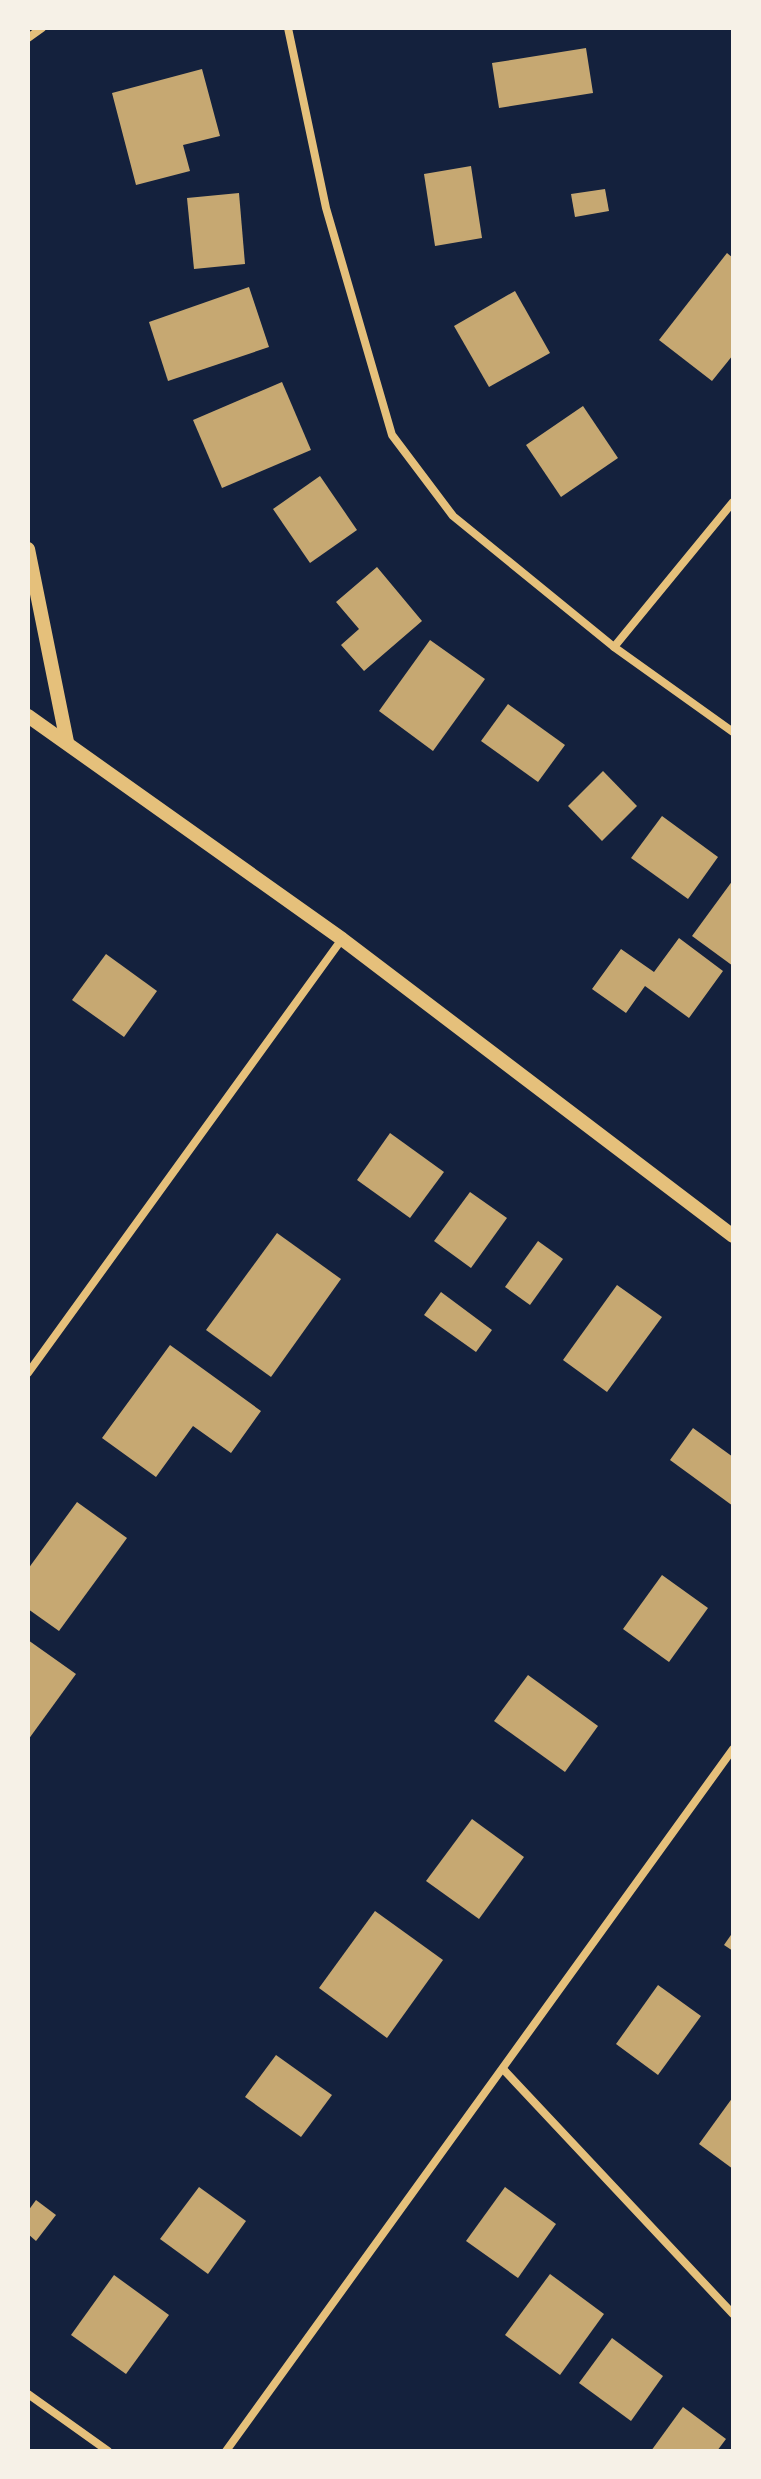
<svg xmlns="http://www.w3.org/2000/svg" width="761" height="2479" viewBox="0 0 761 2479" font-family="Poppins,sans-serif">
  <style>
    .building { fill: #c6a872 }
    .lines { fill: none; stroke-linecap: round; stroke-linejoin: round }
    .minor { stroke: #e5c07b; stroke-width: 8 }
    .tertiary { stroke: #e5c07b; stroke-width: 14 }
  </style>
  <rect width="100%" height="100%" fill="#14213d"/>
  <g class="building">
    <polygon points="586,48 593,93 499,108 492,63"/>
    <polygon points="202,69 220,136 183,145 190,171 136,185 112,93"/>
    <polygon points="471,166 482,238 435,246 424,174"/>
    <polygon points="605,189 609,211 575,217 571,194"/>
    <polygon points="239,193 245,264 194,269 187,198"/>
    <polygon points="727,253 733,258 733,355 712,381 659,340"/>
    <polygon points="249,287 269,347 168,381 149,322"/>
    <polygon points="515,291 550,353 489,387 454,326"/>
    <polygon points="282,382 311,450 222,488 193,420"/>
    <polygon points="583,406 618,458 561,497 526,445"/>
    <polygon points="320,476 357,530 310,563 273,509"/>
    <polygon points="377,567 422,621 364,671 341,645 359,629 336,602"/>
    <polygon points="430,640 485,679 433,751 379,711"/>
    <polygon points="508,704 565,745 538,782 481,741"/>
    <polygon points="603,771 637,806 602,841 568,806"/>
    <polygon points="662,816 718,857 688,899 631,858"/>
    <polygon points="733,880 733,966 692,936"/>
    <polygon points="679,938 723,971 689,1018 645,986 626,1013 592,989 621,949 654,972"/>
    <polygon points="106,954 157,991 124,1037 72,1000"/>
    <polygon points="390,1133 444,1172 410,1218 357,1180"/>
    <polygon points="470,1192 507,1218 471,1268 434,1241"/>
    <polygon points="277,1233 341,1279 271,1377 206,1330"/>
    <polygon points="538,1241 563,1259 530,1305 505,1287"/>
    <polygon points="617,1285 662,1317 607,1392 563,1360"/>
    <polygon points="441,1292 492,1330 476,1352 424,1315"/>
    <polygon points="170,1345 261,1411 231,1453 193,1426 156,1477 102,1438"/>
    <polygon points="693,1428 733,1457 733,1506 670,1460"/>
    <polygon points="77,1502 127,1538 59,1631 28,1609 28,1569"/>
    <polygon points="662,1575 708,1608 669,1662 623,1629"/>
    <polygon points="28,1640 76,1674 28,1740"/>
    <polygon points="528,1675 598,1726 565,1772 494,1721"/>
    <polygon points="472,1819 524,1857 479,1919 426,1881"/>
    <polygon points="375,1911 443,1960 387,2038 319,1988"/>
    <polygon points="733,1932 733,1951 724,1945"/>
    <polygon points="658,1985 701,2016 658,2075 616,2044"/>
    <polygon points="276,2055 332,2095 301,2137 245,2097"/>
    <polygon points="733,2097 733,2169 699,2144"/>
    <polygon points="199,2187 246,2221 208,2274 160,2239"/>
    <polygon points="505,2187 556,2224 518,2278 466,2241"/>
    <polygon points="36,2200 56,2215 36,2241 28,2234 28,2211"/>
    <polygon points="550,2274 604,2314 560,2375 505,2335"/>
    <polygon points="114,2275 169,2315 126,2374 71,2335"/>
    <polygon points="612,2338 663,2376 631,2421 579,2383"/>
    <polygon points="683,2407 726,2439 717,2451 651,2451"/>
  </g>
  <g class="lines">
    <g class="minor">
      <polyline points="288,28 326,208 392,435 453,516 614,647 733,732"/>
      <polyline points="28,38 42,28"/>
      <polyline points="614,647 733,502"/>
      <polyline points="28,1373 342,939"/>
      <polyline points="503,2069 733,2314"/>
      <polyline points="28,2394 108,2451"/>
      <polyline points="226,2451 733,1749"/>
    </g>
    <g class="tertiary">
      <polyline points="28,549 67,742"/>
      <polyline points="28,716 342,939 733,1236"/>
    </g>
  </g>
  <rect width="761" height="2479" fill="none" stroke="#f6f1e7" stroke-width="60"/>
</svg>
